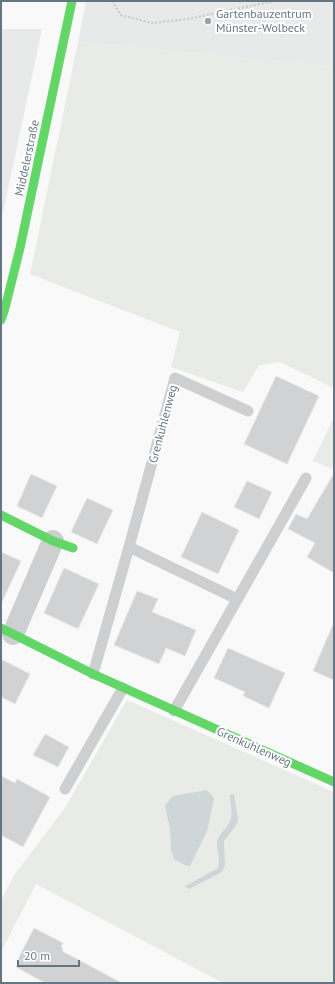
<svg xmlns="http://www.w3.org/2000/svg" width="335" height="984" viewBox="0 0 335 984" font-family="'PT Sans',sans-serif">
  <style>
    .built { fill: #e8e9e9 }
    .green { fill: #e8ebe6; fill-rule: evenodd }
    .water { fill: #ced6d9 }
    .building { fill: #d0d2d3; stroke: #e8e8e8 }
    .lines { fill: none; stroke-linecap: round; stroke-linejoin: round }
    .path { stroke: #cbcccd; stroke-width: 2.5; stroke-dasharray: 2 2; stroke-linecap: butt }
    .lane { stroke: #cecfd0; stroke-width: 11 }
    .street { stroke: #cecfd0; stroke-width: 22 }
    .fast { stroke: #63d668; stroke-width: 9 }
    .poi-dot { fill: #99a4ac; stroke: #fff; stroke-width: 1.5 }
    .labels { text-anchor: middle; stroke-width: 4; stroke-linejoin: round; paint-order: stroke }
    .poi-label { font-size: 12px; fill: #657683; stroke: #fff; text-anchor: start }
    .street-label { font-size: 12px; fill: #657683; stroke: #fff }
  </style>
  <rect width="100%" height="100%" fill="#f9f9f9"/>
  <g class="built">
    <polygon points="86,1 334,1 334,67 78,42"/>
    <polygon points="1,29 42,29 1,222"/>
  </g>
  <g class="green">
    <polygon points="78,42 334,67 334,388 280,362 259,365 243,392 171,367 180,332 30,274"/>
    <polygon points="334,417 334,470 313,461"/>
    <path d="M127 700 334 792V983H223L36 884 1 952V900L15 874 65 808ZM230 796 235 827 224 841 222 872 185 886 218 868C220 860 217 851 217 843 218 833 227 829 230 821 233 815 230 802 230 796ZM214 798 171 850 170 829 165 807Z"/>
  </g>
  <g class="water">
    <polygon points="207,790 214,798 207,831 190,866 185,865 174,859 171,850 170,829 165,807 166,804 173,796"/>
    <path d="M234 794 238 820 235 827 224 841 225 865 222 872 189 889 185 886 218 868C220 860 217 851 217 843 218 833 227 829 230 821 233 815 230 802 230 795Z"/>
  </g>
  <g class="building">
    <polygon points="276,376 319,396 287,464 244,444"/>
    <polygon points="334,473 334,573 307,557 315,543 288,529 296,514 307,519"/>
    <polygon points="31,474 57,486 42,518 17,506"/>
    <polygon points="247,481 272,492 259,519 234,507"/>
    <polygon points="87,498 113,510 97,544 71,532"/>
    <polygon points="202,512 239,530 218,574 181,557"/>
    <polygon points="1,552 21,561 1,604"/>
    <polygon points="64,568 99,584 78,629 44,613"/>
    <polygon points="137,591 158,599 152,612 196,630 185,656 166,648 159,664 114,645"/>
    <polygon points="334,622 334,680 313,671"/>
    <polygon points="228,648 285,673 269,708 243,696 245,692 214,678"/>
    <polygon points="1,659 30,674 15,704 1,697"/>
    <polygon points="45,734 69,747 58,767 33,755"/>
    <polygon points="1,776 15,783 17,779 50,797 23,847 1,835"/>
    <polygon points="34,928 63,943 61,947 63,948 62,951 122,983 45,983 16,967 20,960 18,959"/>
  </g>
  <g class="lines">
    <polyline class="path" points="112,1 121,15 152,23 188,19 274,1"/>
    <g class="lane">
      <polyline points="129,547 237,599"/>
      <polyline points="93,674 129,547 175,378 248,411"/>
      <polyline points="174,711 306,478"/>
      <polyline points="65,789 123,688"/>
    </g>
    <polyline class="street" points="13,634 53,541"/>
    <g class="fast">
      <polyline points="1,320 5,308 20,248 72,1"/>
      <polyline points="1,515 53,541 73,548"/>
      <polyline points="1,628 93,674 334,782"/>
    </g>
  </g>
  <circle class="poi-dot" cx="208" cy="21" r="4"/>
  <g class="labels">
    <g class="poi-label">
      <text x="216" y="18">Gartenbauzentrum<tspan x="216" dy="14">Münster-Wolbeck</tspan></text>
    </g>
    <g class="street-label">
      <text transform="translate(27 158) rotate(-78)" y="4">Middelerstraße</text>
      <text transform="translate(163 424) rotate(-75)" y="4">Grenkuhlenweg</text>
      <text transform="translate(254 747) rotate(24)" y="4">Grenkuhlenweg</text>
    </g>
  </g>
  <rect width="335" height="984" fill="none" stroke="#657683" stroke-width="4"/>
  <path d="M18 960v6h61v-6" fill="none" stroke="#657683" stroke-width="2"/>
  <text x="24" y="960" font-size="12" fill="#657683" stroke="#ffffff" stroke-width="3" paint-order="stroke">20 m</text>
</svg>
